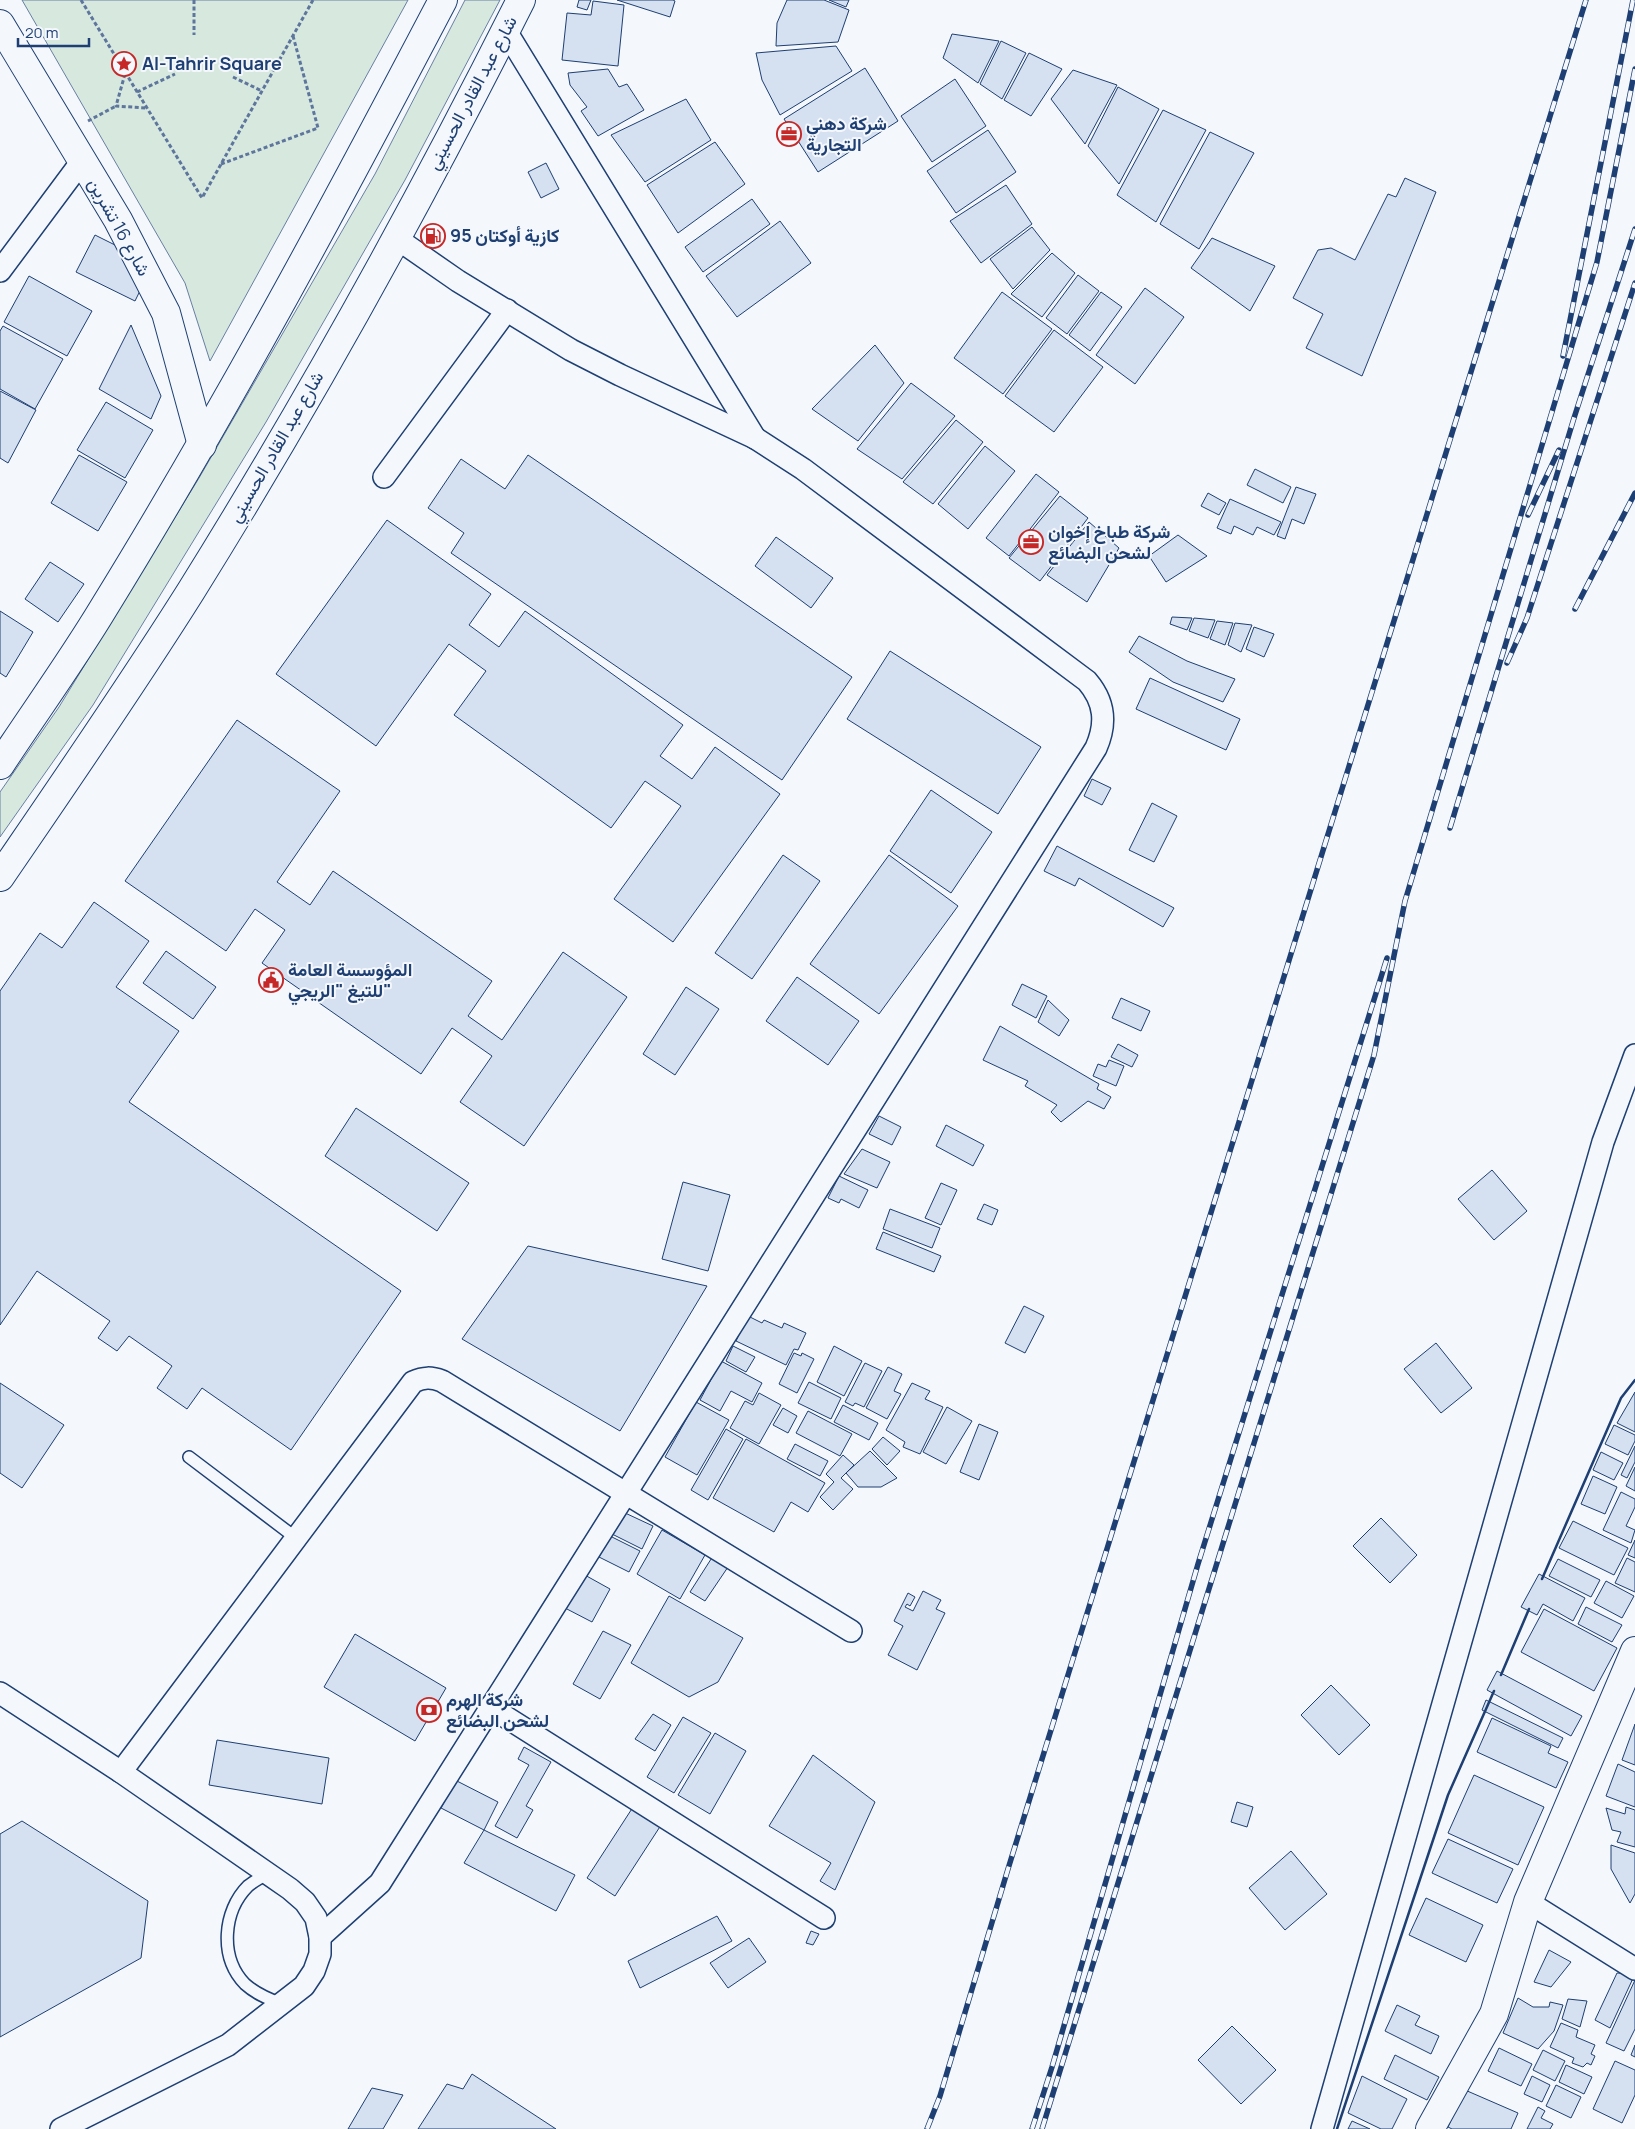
<svg xmlns="http://www.w3.org/2000/svg" width="1635" height="2129" viewBox="0 0 1635 2129" font-family="Manrope,Vazirmatn,sans-serif">
  <style>
    .green { fill: #d7e8df; stroke: #687fa3 }
    .building { fill: #d5e0f0; stroke: #1d3f73 }
    .lines { fill: none; stroke-linecap: round; stroke-linejoin: round }
    .lane-casing { stroke: #1d3f73; stroke-width: 14 }
    .street-casing { stroke: #1d3f73; stroke-width: 24 }
    .secondary-casing { stroke: #1d3f73; stroke-width: 30 }
    .primary-casing { stroke: #1d3f73; stroke-width: 30 }
    .path { stroke: #5e769c; stroke-width: 3; stroke-dasharray: 4 2.5; stroke-linecap: butt }
    .lane { stroke: #f4f7fb; stroke-width: 11 }
    .street { stroke: #f4f7fb; stroke-width: 21 }
    .secondary { stroke: #f4f7fb; stroke-width: 28 }
    .primary { stroke: #f4f7fb; stroke-width: 28 }
    .rail-casing { stroke: #1d3f73; stroke-width: 5.5 }
    .rail { stroke: #f4f7fb; stroke-width: 4; stroke-dasharray: 11; stroke-linecap: butt }
    .wall { stroke: #1d3f73; stroke-width: 2.5 }
    .labels { text-anchor: middle; stroke-width: 4; stroke-linejoin: round; paint-order: stroke }
    .poi-label { font-size: 18px; font-weight: bold; fill: #1d3f73; stroke: #f4f7fb; text-anchor: start }
    .street-label { font-size: 18px; fill: #1d3f73; stroke: #f4f7fb }
  </style>
  <rect width="100%" height="100%" fill="#f4f7fb"/>
  <g class="green">
    <polygon points="22,0 408,0 210,361 185,283"/>
    <polygon points="465,0 500,0 405,180 266,422 93,705 0,837 0,792 59,707 199,478 375,174"/>
  </g>
  <g class="building">
    <polygon points="579,0 591,0 587,10 577,7"/>
    <polygon points="617,0 673,0 675,1 670,17"/>
    <polygon points="787,0 824,0 849,10 838,42 776,46 777,23"/>
    <polygon points="829,0 849,0 846,7"/>
    <polygon points="593,1 624,5 618,66 562,60 567,13 591,15"/>
    <polygon points="952,34 999,41 978,83 943,58"/>
    <polygon points="1001,41 1026,53 1002,99 980,84"/>
    <polygon points="836,46 852,71 780,115 762,80 756,53"/>
    <polygon points="1029,53 1062,69 1031,116 1004,100"/>
    <polygon points="865,68 898,121 818,172 784,119"/>
    <polygon points="608,69 619,87 627,84 644,110 598,136 581,111 587,107 570,85 568,73"/>
    <polygon points="1073,70 1117,85 1085,144 1051,99"/>
    <polygon points="955,79 986,126 932,162 901,116"/>
    <polygon points="1118,87 1159,109 1119,184 1088,146"/>
    <polygon points="686,99 711,140 645,182 611,135"/>
    <polygon points="1163,110 1206,130 1156,222 1117,195"/>
    <polygon points="988,130 1016,172 956,213 927,171"/>
    <polygon points="1210,132 1254,153 1199,249 1160,224"/>
    <polygon points="715,142 745,184 678,233 647,185"/>
    <polygon points="546,163 559,189 541,198 528,172"/>
    <polygon points="1405,178 1436,192 1362,376 1306,348 1323,314 1293,298 1318,250 1331,248 1355,260 1388,194 1396,197"/>
    <polygon points="1006,185 1032,224 981,263 950,221"/>
    <polygon points="752,199 770,224 703,272 685,247"/>
    <polygon points="780,221 811,263 737,317 706,276"/>
    <polygon points="1032,227 1050,250 1013,289 990,259"/>
    <polygon points="95,235 153,264 135,301 76,272"/>
    <polygon points="1212,238 1275,266 1250,311 1191,268"/>
    <polygon points="1052,253 1075,273 1042,317 1011,294"/>
    <polygon points="1078,275 1099,291 1067,334 1046,318"/>
    <polygon points="29,276 92,311 67,356 4,322"/>
    <polygon points="1145,288 1184,317 1135,384 1096,355"/>
    <polygon points="1002,292 1052,329 1003,394 954,358"/>
    <polygon points="1101,292 1122,307 1090,351 1069,335"/>
    <polygon points="131,325 161,396 151,419 99,389"/>
    <polygon points="3,326 63,359 35,409 0,389 0,331"/>
    <polygon points="1054,330 1103,367 1054,432 1005,396"/>
    <polygon points="875,345 904,383 858,441 812,409"/>
    <polygon points="911,383 955,416 902,479 857,449"/>
    <polygon points="0,391 36,410 8,463 0,458"/>
    <polygon points="106,402 153,430 125,478 77,450"/>
    <polygon points="956,420 983,442 933,504 903,482"/>
    <polygon points="985,446 1015,471 968,529 938,504"/>
    <polygon points="79,455 127,482 98,531 51,503"/>
    <polygon points="528,455 852,677 782,780 451,553 464,533 428,508 461,459 505,489"/>
    <polygon points="1255,469 1291,487 1283,503 1247,485"/>
    <polygon points="1036,474 1059,492 1009,556 986,538"/>
    <polygon points="1296,487 1316,494 1304,524 1292,519 1285,539 1277,536"/>
    <polygon points="1208,493 1226,503 1219,515 1201,506"/>
    <polygon points="1060,496 1088,518 1040,581 1009,558"/>
    <polygon points="1230,499 1281,522 1274,535 1257,527 1253,535 1234,526 1231,534 1217,528"/>
    <polygon points="387,520 491,594 469,625 499,647 525,611 683,725 660,756 692,779 715,747 780,794 673,942 614,899 681,806 645,781 611,828 454,715 486,671 449,644 376,746 276,674"/>
    <polygon points="1089,522 1119,548 1087,602 1047,575"/>
    <polygon points="1178,535 1207,556 1166,582 1149,556"/>
    <polygon points="776,537 833,578 811,608 755,566"/>
    <polygon points="50,562 84,584 58,622 25,599"/>
    <polygon points="0,611 33,632 6,677 0,673"/>
    <polygon points="1172,617 1192,618 1187,630 1170,624"/>
    <polygon points="1194,618 1215,620 1208,638 1189,631"/>
    <polygon points="1217,621 1233,623 1225,645 1210,639"/>
    <polygon points="1235,623 1252,625 1241,652 1228,645"/>
    <polygon points="1254,627 1274,634 1264,657 1246,649"/>
    <polygon points="1139,636 1187,661 1235,679 1223,702 1173,682 1129,652"/>
    <polygon points="890,651 1041,747 998,814 847,719"/>
    <polygon points="1150,678 1240,719 1226,750 1136,709"/>
    <polygon points="237,720 340,791 277,882 310,905 333,871 492,981 468,1016 502,1040 563,952 627,997 524,1146 460,1102 492,1056 452,1028 421,1074 262,963 285,930 255,909 226,951 125,881"/>
    <polygon points="1092,779 1111,788 1102,805 1084,796"/>
    <polygon points="931,790 992,832 951,893 890,851"/>
    <polygon points="1152,803 1177,816 1154,862 1129,850"/>
    <polygon points="1057,846 1174,908 1163,927 1079,878 1075,886 1044,871"/>
    <polygon points="783,855 820,881 752,979 715,953"/>
    <polygon points="889,855 958,906 879,1014 810,964"/>
    <polygon points="94,902 149,941 116,987 179,1031 129,1102 401,1291 291,1450 202,1388 187,1409 157,1388 172,1366 129,1336 117,1351 98,1338 110,1321 37,1271 0,1325 0,991 40,933 62,948"/>
    <polygon points="166,951 216,987 193,1019 143,983"/>
    <polygon points="797,977 859,1021 828,1065 766,1021"/>
    <polygon points="1022,984 1047,996 1036,1018 1012,1005"/>
    <polygon points="686,987 719,1009 675,1075 643,1054"/>
    <polygon points="1121,998 1150,1011 1141,1031 1112,1018"/>
    <polygon points="1048,1000 1069,1020 1059,1036 1038,1022"/>
    <polygon points="1000,1026 1099,1084 1097,1089 1111,1097 1104,1109 1088,1101 1061,1122 1051,1112 1057,1105 1025,1086 1028,1081 983,1060"/>
    <polygon points="1118,1044 1138,1055 1132,1067 1111,1057"/>
    <polygon points="1109,1060 1124,1066 1116,1086 1093,1076 1098,1064 1106,1067"/>
    <polygon points="356,1108 469,1183 437,1231 325,1156"/>
    <polygon points="879,1116 901,1127 892,1145 869,1134"/>
    <polygon points="946,1125 984,1145 973,1166 936,1146"/>
    <polygon points="862,1149 890,1162 877,1188 844,1174"/>
    <polygon points="1492,1170 1527,1211 1494,1240 1458,1199"/>
    <polygon points="839,1176 868,1190 859,1208 841,1199 839,1203 828,1198"/>
    <polygon points="683,1182 730,1195 708,1271 662,1259"/>
    <polygon points="941,1183 957,1190 941,1225 925,1218"/>
    <polygon points="984,1204 998,1210 992,1225 977,1219"/>
    <polygon points="890,1209 940,1228 932,1248 883,1229"/>
    <polygon points="883,1232 941,1256 934,1272 876,1249"/>
    <polygon points="528,1246 707,1286 620,1431 462,1339"/>
    <polygon points="1024,1306 1044,1316 1025,1353 1005,1343"/>
    <polygon points="748,1316 762,1323 764,1320 782,1328 784,1323 806,1333 798,1350 794,1349 786,1365 736,1341"/>
    <polygon points="1436,1343 1472,1388 1441,1413 1404,1369"/>
    <polygon points="733,1346 755,1357 746,1372 726,1361"/>
    <polygon points="834,1346 862,1361 844,1396 817,1382"/>
    <polygon points="794,1353 801,1356 802,1353 814,1359 797,1393 779,1384"/>
    <polygon points="721,1361 762,1383 752,1402 731,1391 720,1411 700,1400"/>
    <polygon points="865,1363 882,1371 864,1407 855,1403 853,1406 845,1402"/>
    <polygon points="888,1367 902,1374 894,1391 901,1394 887,1419 866,1408"/>
    <polygon points="809,1382 841,1398 831,1419 798,1403"/>
    <polygon points="0,1383 64,1425 22,1488 0,1473"/>
    <polygon points="912,1383 930,1391 925,1399 943,1407 920,1454 903,1447 905,1442 886,1430"/>
    <polygon points="1635,1392 1635,1432 1617,1423"/>
    <polygon points="759,1393 781,1405 759,1444 730,1428 745,1401 753,1405"/>
    <polygon points="696,1402 729,1420 697,1475 665,1457"/>
    <polygon points="843,1405 878,1423 869,1440 834,1422"/>
    <polygon points="947,1407 972,1421 946,1464 923,1452"/>
    <polygon points="783,1408 797,1416 788,1433 773,1425"/>
    <polygon points="808,1411 852,1434 840,1456 796,1433"/>
    <polygon points="979,1424 998,1432 979,1480 960,1472"/>
    <polygon points="1614,1425 1635,1435 1635,1441 1628,1455 1605,1444"/>
    <polygon points="726,1429 743,1439 708,1500 691,1490"/>
    <polygon points="883,1437 900,1451 887,1465 872,1449"/>
    <polygon points="746,1439 825,1483 808,1512 791,1502 774,1532 713,1498"/>
    <polygon points="795,1444 828,1461 820,1476 787,1459"/>
    <polygon points="1635,1446 1635,1462 1627,1478 1621,1475"/>
    <polygon points="870,1451 897,1478 881,1487 858,1487 846,1473"/>
    <polygon points="1601,1452 1623,1463 1614,1480 1593,1470"/>
    <polygon points="843,1455 854,1465 841,1478 853,1489 833,1510 820,1497 834,1482 826,1474"/>
    <polygon points="1635,1467 1635,1491 1626,1486"/>
    <polygon points="1593,1476 1617,1487 1605,1514 1581,1504"/>
    <polygon points="1621,1492 1635,1499 1635,1507 1626,1526 1635,1530 1631,1543 1603,1530"/>
    <polygon points="623,1512 653,1526 642,1549 612,1534"/>
    <polygon points="1381,1518 1417,1555 1390,1583 1353,1546"/>
    <polygon points="1573,1521 1628,1548 1614,1575 1559,1548"/>
    <polygon points="662,1530 705,1555 680,1599 637,1574"/>
    <polygon points="610,1536 640,1551 629,1572 599,1557"/>
    <polygon points="1635,1540 1635,1558 1628,1555"/>
    <polygon points="713,1556 728,1567 705,1601 690,1592"/>
    <polygon points="1627,1558 1635,1562 1635,1592 1615,1583"/>
    <polygon points="1558,1559 1600,1580 1591,1597 1549,1576"/>
    <polygon points="583,1574 610,1589 592,1622 565,1608"/>
    <polygon points="1539,1574 1585,1598 1573,1621 1543,1604 1537,1615 1521,1607"/>
    <polygon points="1606,1581 1634,1596 1622,1618 1594,1603"/>
    <polygon points="923,1591 941,1600 936,1609 945,1613 917,1670 888,1655 903,1626 894,1621 908,1593 915,1597 910,1606 907,1604 905,1607 913,1611"/>
    <polygon points="669,1596 743,1638 718,1682 689,1697 631,1663"/>
    <polygon points="1586,1607 1622,1625 1612,1642 1578,1624"/>
    <polygon points="1544,1609 1617,1648 1594,1691 1521,1652"/>
    <polygon points="603,1631 631,1645 600,1699 573,1684"/>
    <polygon points="355,1634 446,1688 415,1741 324,1687"/>
    <polygon points="1497,1671 1582,1716 1571,1736 1487,1690"/>
    <polygon points="1331,1685 1370,1725 1339,1755 1301,1715"/>
    <polygon points="1486,1700 1563,1738 1558,1748 1482,1710"/>
    <polygon points="653,1714 671,1725 655,1751 635,1739"/>
    <polygon points="683,1717 711,1733 674,1793 647,1777"/>
    <polygon points="1492,1718 1551,1746 1548,1753 1568,1762 1556,1788 1477,1752"/>
    <polygon points="1635,1724 1635,1765 1622,1760"/>
    <polygon points="715,1733 746,1751 710,1814 678,1795"/>
    <polygon points="217,1740 329,1758 322,1804 209,1785"/>
    <polygon points="524,1747 551,1762 526,1806 533,1810 517,1838 495,1826 529,1765 518,1759"/>
    <polygon points="813,1755 875,1802 835,1890 820,1881 831,1863 769,1826"/>
    <polygon points="1618,1764 1635,1772 1635,1807 1606,1796"/>
    <polygon points="1474,1775 1544,1807 1518,1865 1448,1833"/>
    <polygon points="455,1780 498,1802 484,1830 441,1808"/>
    <polygon points="1237,1802 1253,1807 1247,1827 1231,1822"/>
    <polygon points="635,1804 663,1822 615,1896 587,1878"/>
    <polygon points="1626,1807 1635,1810 1635,1847 1617,1842 1621,1832 1612,1830 1606,1808 1625,1814"/>
    <polygon points="22,1821 148,1901 141,1958 0,2037 0,1834"/>
    <polygon points="484,1830 575,1875 556,1911 464,1863"/>
    <polygon points="1448,1839 1513,1869 1497,1903 1432,1873"/>
    <polygon points="1611,1845 1635,1853 1635,1894 1630,1903 1611,1869"/>
    <polygon points="1291,1851 1327,1894 1285,1930 1249,1888"/>
    <polygon points="1426,1898 1483,1925 1466,1962 1409,1935"/>
    <polygon points="717,1916 732,1941 640,1988 628,1961"/>
    <polygon points="811,1931 819,1934 813,1945 806,1943"/>
    <polygon points="749,1938 766,1962 728,1988 710,1963"/>
    <polygon points="1549,1950 1571,1962 1551,1987 1534,1982"/>
    <polygon points="1617,1973 1635,1974 1610,2028 1595,2020"/>
    <polygon points="1635,1980 1635,2029 1624,2051 1606,2043"/>
    <polygon points="1518,1998 1533,2007 1549,2007 1550,2002 1563,2005 1554,2031 1538,2049 1503,2033"/>
    <polygon points="1568,1999 1587,2001 1580,2027 1562,2019"/>
    <polygon points="1397,2005 1420,2016 1415,2025 1439,2036 1431,2054 1385,2031"/>
    <polygon points="1561,2023 1578,2030 1576,2037 1595,2045 1591,2054 1595,2056 1591,2065 1587,2063 1583,2067 1572,2063 1574,2058 1550,2047"/>
    <polygon points="1232,2026 1276,2070 1241,2104 1198,2060"/>
    <polygon points="1635,2045 1635,2057 1631,2055"/>
    <polygon points="1499,2048 1532,2064 1521,2086 1488,2071"/>
    <polygon points="1543,2050 1565,2061 1555,2081 1533,2070"/>
    <polygon points="1395,2055 1439,2077 1427,2100 1384,2079"/>
    <polygon points="1615,2061 1635,2070 1635,2095 1622,2123 1593,2109"/>
    <polygon points="1566,2065 1592,2077 1584,2094 1559,2082"/>
    <polygon points="472,2074 556,2129 418,2129 447,2084 463,2089"/>
    <polygon points="1362,2076 1407,2099 1392,2129 1381,2129 1348,2113"/>
    <polygon points="1532,2076 1550,2085 1542,2102 1524,2094"/>
    <polygon points="1556,2085 1581,2097 1571,2118 1546,2106"/>
    <polygon points="372,2088 403,2095 383,2129 348,2129"/>
    <polygon points="1465,2090 1518,2113 1511,2129 1452,2129 1448,2127"/>
    <polygon points="1538,2107 1545,2111 1541,2118 1553,2124 1550,2129 1527,2129"/>
    <polygon points="1352,2121 1370,2129 1348,2129"/>
  </g>
  <g class="lines">
    <defs>
      <g id="lane">
        <polyline points="189,1457 296,1538"/>
        <path d="M268 1873C262 1877 254 1881 248 1886 223 1911 219 1957 245 1984 256 1994 268 1999 282 2004"/>
      </g>
      <g id="street">
        <polyline points="506,31 755,438"/>
        <polyline points="0,271 82,161"/>
        <polyline points="384,477 507,310"/>
        <polyline points="0,1693 121,1772 290,1889 305,1902 316,1918 320,1937 320,1954 314,1971 304,1986 228,2045 61,2129"/>
        <polyline points="490,1707 824,1918"/>
        <path d="M121 1772 413 1382C424 1377 431 1377 442 1381L851 1631"/>
        <polyline points="1528,1902 1635,1969"/>
        <path d="M320 1937 380 1883 1096 748C1107 723 1105 702 1087 681L803 469 755 438 620 375 571 350 458 281 396 238"/>
        <polyline points="1322,2129 1603,1142 1635,1055"/>
      </g>
      <g id="secondary">
        <polyline points="0,24 118,220 166,313 202,445"/>
        <polyline points="1430,2129 1494,2014 1528,1902 1635,1651"/>
      </g>
      <g id="primary">
        <path d="M0 765C34 713 71 662 103 609 225 411 335 206 443 0"/>
        <path d="M0 877C65 782 130 688 191 591 310 400 420 201 521 0"/>
      </g>
    </defs>
    <use href="#lane" class="lane-casing"/>
    <use href="#street" class="street-casing"/>
    <use href="#secondary" class="secondary-casing"/>
    <use href="#primary" class="primary-casing"/>
    <g class="path">
      <polyline points="81,0 202,198 313,0"/>
      <polyline points="194,0 194,35"/>
      <polyline points="125,74 116,106 146,108"/>
      <polyline points="233,77 262,91"/>
      <polyline points="137,92 175,74"/>
      <polyline points="88,121 116,106"/>
      <polyline points="221,164 318,128 293,36"/>
    </g>
    <use href="#lane" class="lane"/>
    <use href="#street" class="street"/>
    <use href="#secondary" class="secondary"/>
    <use href="#primary" class="primary"/>
    <defs>
      <g id="rail">
        <polyline points="1563,356 1633,0"/>
        <polyline points="1528,515 1559,450"/>
        <polyline points="1575,609 1635,493"/>
        <polyline points="1507,663 1527,618 1635,283"/>
        <polyline points="1450,828 1574,418 1635,229"/>
        <polyline points="927,2129 940,2096 1008,1869 1586,0"/>
        <polyline points="1032,2129 1052,2067 1198,1564 1387,958"/>
        <polyline points="1042,2129 1374,1055 1405,901 1597,262 1635,69"/>
      </g>
    </defs>
    <use href="#rail" class="rail-casing"/>
    <use href="#rail" class="rail"/>
    <g class="wall">
      <polyline points="1542,1579 1621,1398 1635,1380"/>
      <polyline points="1501,1675 1529,1609"/>
      <polyline points="1337,2129 1448,1795 1494,1691"/>
    </g>
  </g>
  <defs>
    <symbol id="sight-ring" viewBox="-11 -11 22 22"><circle r="9.5" fill="#f4f7fb" stroke="#c62828" stroke-width="1.5"/><path d="M0-6L1.8-2.2L6-1.7L2.9 1.2L3.7 5.4L0 3.3L-3.7 5.4L-2.9 1.2L-6-1.7L-1.8-2.2Z" fill="#c62828"/></symbol>
    <symbol id="office-ring" viewBox="-11 -11 22 22"><circle r="9.5" fill="#f4f7fb" stroke="#c62828" stroke-width="1.5"/><path d="M-6-3h4V-5.5h4V-3h4V5H-6ZM-1-4.5V-3h2v-1.5ZM-6 0V1H6V0Z" fill="#c62828"/></symbol>
    <symbol id="fuel-ring" viewBox="-11 -11 22 22"><circle r="9.5" fill="#f4f7fb" stroke="#c62828" stroke-width="1.5"/><path d="M-5.5-6h7V0h2V4h1.3V-2.5L3-4.5l.8-.8L6-3V5H2.5V1h-1V6h-7ZM-4.2-4.7v3.2H.2V-4.7Z" fill="#c62828"/></symbol>
    <symbol id="civic-ring" viewBox="-11 -11 22 22"><circle r="9.5" fill="#f4f7fb" stroke="#c62828" stroke-width="1.5"/><path d="M-.6-6.5H3V-4.5H.6V-3L4-1V1h2V6H-6V1h2V-1L-.6-3ZM-1.2 2.5V6h2.4V2.5Z" fill="#c62828"/></symbol>
    <symbol id="bank-ring" viewBox="-11 -11 22 22"><circle r="9.5" fill="#f4f7fb" stroke="#c62828" stroke-width="1.5"/><path d="M-6-4H6V4H-6ZM0-2.3a2.3 2.3 0 1 0 0 4.6a2.3 2.3 0 1 0 0-4.6Z" fill="#c62828"/></symbol>
  </defs>
  <g fill-rule="evenodd">
    <use href="#sight-ring" x="110" y="50" width="28" height="28"/>
    <use href="#office-ring" x="775" y="120" width="28" height="28"/>
    <use href="#fuel-ring" x="419" y="222" width="28" height="28"/>
    <use href="#office-ring" x="1017" y="528" width="28" height="28"/>
    <use href="#civic-ring" x="257" y="966" width="28" height="28"/>
    <use href="#bank-ring" x="415" y="1696" width="28" height="28"/>
  </g>
  <g class="labels">
    <g class="poi-label">
      <text x="142" y="70">Al-Tahrir Square</text>
      <text x="806" y="130">شركة دهني<tspan x="806" dy="21">التجارية</tspan></text>
      <text x="450" y="242">كازية أوكتان 95</text>
      <text x="1048" y="538">شركة طباخ إخوان<tspan x="1048" dy="21">لشحن البضائع</tspan></text>
      <text x="288" y="976">المؤوسسة العامة<tspan x="288" dy="21">للتيغ "الريجي"</tspan></text>
      <text x="446" y="1706">شركة الهرم<tspan x="446" dy="21">لشحن البضائع</tspan></text>
    </g>
    <g class="street-label">
      <text transform="translate(472 93) rotate(-62)" y="6">شارع عبد القادر الحسيني</text>
      <text transform="translate(119 227) rotate(61)" y="6">شارع 16 تشرين</text>
      <text transform="translate(276 447) rotate(-60)" y="6">شارع عبد القادر الحسيني</text>
    </g>
  </g>
  <path d="M18 38v8h71v-8" fill="none" stroke="#1d3f73" stroke-width="2.5"/>
  <text x="25" y="38" font-size="15" fill="#1d3f73" stroke="#f4f7fb" stroke-width="4" paint-order="stroke">20 m</text>
</svg>
